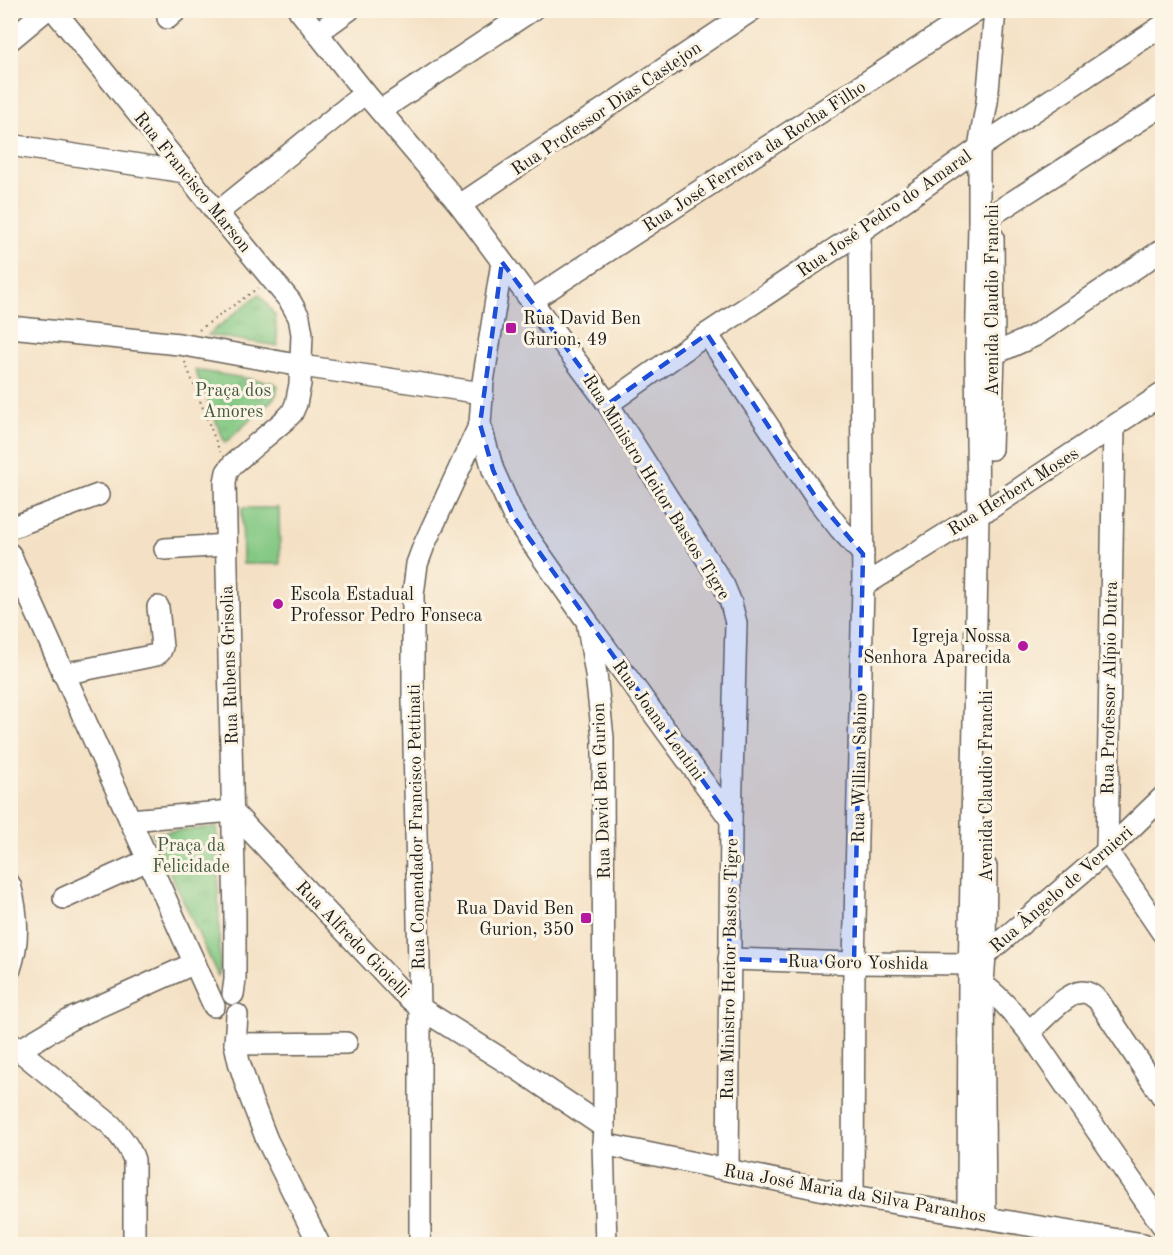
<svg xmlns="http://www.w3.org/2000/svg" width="1173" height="1255" viewBox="0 0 1173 1255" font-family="'Old Standard TT',serif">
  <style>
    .park { fill: url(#park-tufts); stroke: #507250; stroke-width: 1.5 }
    .pitch { fill: #83c883; stroke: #507250; stroke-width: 1.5 }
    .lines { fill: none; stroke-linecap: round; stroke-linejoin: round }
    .minor-casing { stroke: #686157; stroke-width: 24 }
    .path { stroke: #686157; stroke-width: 2; stroke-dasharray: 1.5 4.5; stroke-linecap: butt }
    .minor { stroke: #fff; stroke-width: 21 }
    .marked { fill: #1d4ed8; fill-opacity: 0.2; stroke: #1d4ed8; stroke-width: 4.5; stroke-dasharray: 12 8; stroke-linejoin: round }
    .poi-dot { fill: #b5179e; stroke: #fcf5e5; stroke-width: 2 }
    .labels { text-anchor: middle; stroke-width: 6; stroke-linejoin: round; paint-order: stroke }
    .street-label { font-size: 18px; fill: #1c1c1c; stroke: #fcf5e5 }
    .poi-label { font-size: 18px; fill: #1c1c1c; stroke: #fcf5e5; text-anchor: start }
    .park-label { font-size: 18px; fill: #405840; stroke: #fcf5e5 }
  </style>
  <defs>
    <pattern id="park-tufts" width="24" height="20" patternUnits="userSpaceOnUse" patternTransform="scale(1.5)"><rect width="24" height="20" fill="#83c883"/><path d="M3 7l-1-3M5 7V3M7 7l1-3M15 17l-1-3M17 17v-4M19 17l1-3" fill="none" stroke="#71ab71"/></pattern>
  </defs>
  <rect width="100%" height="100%" fill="#fcf5e5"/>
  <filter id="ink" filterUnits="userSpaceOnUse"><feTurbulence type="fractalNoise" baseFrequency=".0167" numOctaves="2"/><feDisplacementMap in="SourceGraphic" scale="12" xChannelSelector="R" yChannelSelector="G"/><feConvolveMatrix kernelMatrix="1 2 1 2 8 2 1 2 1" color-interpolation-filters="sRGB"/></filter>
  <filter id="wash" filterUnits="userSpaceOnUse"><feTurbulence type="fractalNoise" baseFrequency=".008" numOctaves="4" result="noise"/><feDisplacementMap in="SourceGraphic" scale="24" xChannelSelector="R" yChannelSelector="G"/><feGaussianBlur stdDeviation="1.35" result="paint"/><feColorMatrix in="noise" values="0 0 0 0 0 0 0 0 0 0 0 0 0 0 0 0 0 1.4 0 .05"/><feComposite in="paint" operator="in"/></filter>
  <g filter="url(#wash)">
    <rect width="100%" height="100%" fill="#f4e1c5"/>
    <g class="park">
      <polygon points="259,294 275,315 278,346 208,335"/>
      <polygon points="195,370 274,383 278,386 276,395 272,400 225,443"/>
      <polygon points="217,827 220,971 218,976 152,833"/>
    </g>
    <polygon class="pitch" points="242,508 279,508 280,564 243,564"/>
  </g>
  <g filter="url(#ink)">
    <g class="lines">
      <defs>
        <g id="minor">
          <polyline points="54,10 185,172 217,213 271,278 290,301 299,317 302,334 300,384 296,404 292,413 285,420 233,464 227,472 225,482 235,916 235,980 233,994"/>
          <polyline points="299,10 365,93 460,205 608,404 724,586 731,603 736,623 731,820 728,1170"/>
          <polyline points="168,18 177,10"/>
          <polyline points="317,33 349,10"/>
          <polyline points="10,40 46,10"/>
          <polyline points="381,110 532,10"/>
          <polyline points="10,145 185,172"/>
          <polyline points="460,205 752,10"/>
          <polyline points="217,213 365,93"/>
          <polyline points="979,225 992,215 1162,106"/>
          <polyline points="502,262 483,382 480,424 493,470 514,517 587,621 596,674 603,738 604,1127 603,1144 606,1244"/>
          <polyline points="531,301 977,10"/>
          <polyline points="10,327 179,344 302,366 482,393"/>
          <polyline points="707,334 819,502 840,529 863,554"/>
          <polyline points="983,357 994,354 1034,336 1162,250"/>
          <polyline points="608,404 707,334 860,232 989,141 1162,26"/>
          <polyline points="1114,427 1107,851 1162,932"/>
          <polyline points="991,449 994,354 993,237"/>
          <polyline points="10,528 98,495"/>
          <polyline points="165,549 226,545"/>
          <polyline points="10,554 214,1006"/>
          <polyline points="863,586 978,514 989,509 1162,394"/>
          <polyline points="590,626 731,820"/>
          <polyline points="63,674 156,655 160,652 162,647 158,607"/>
          <polyline points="130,820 232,811 401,991 420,1008 519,1070 604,1127"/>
          <path d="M10 885C18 913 20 940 10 969"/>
          <polyline points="64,898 148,860"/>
          <polyline points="729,959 854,963 969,964 985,955 1107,851 1162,798"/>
          <path d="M976 982C991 985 1019 1020 1029 1032L1162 1225"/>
          <polyline points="237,1015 235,1044 239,1062 251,1099 267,1140 319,1244"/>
          <path d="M1029 1032C1042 1021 1065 993 1082 992 1089 992 1093 996 1098 1000L1162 1096"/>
          <path d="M10 1043 111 1125C120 1136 130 1147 134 1160V1244"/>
          <polyline points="235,1044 346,1043"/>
          <polyline points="19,1050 71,1019 195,963"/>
          <polyline points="603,1144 853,1196 1143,1244"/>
          <polyline points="853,1196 854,963 863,586 860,232"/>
          <polyline points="968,1215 969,981 978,514 976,359 979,225 979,147 987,102 995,10"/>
          <polyline points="985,1218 983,983 985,955 986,867"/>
          <polyline points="420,1244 420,1008 413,700 413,595 417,564 424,545 480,424"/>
        </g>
      </defs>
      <use href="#minor" class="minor-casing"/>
      <g class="path">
        <polyline points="199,330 258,288"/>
        <polyline points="185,362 220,452"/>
      </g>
      <use href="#minor" class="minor"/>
    </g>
  </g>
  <path class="marked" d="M502 262 608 404 707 334 819 502 863 554 854 963 729 959 731 820 514 517 493 470 480 424Z"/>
  <g class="poi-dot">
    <rect x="505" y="322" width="12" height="12" rx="3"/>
    <circle cx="278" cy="604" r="6"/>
    <circle cx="1023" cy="646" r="6"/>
    <rect x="580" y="912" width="12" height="12" rx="3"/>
  </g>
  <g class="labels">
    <g class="street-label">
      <text transform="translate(606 108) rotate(-34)" y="6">Rua Professor Dias Castejon</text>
      <text transform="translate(754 156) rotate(-33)" y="6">Rua José Ferreira da Rocha Filho</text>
      <text transform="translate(193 182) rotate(51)" y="6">Rua Francisco Marson</text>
      <text transform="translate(884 213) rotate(-35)" y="6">Rua José Pedro do Amaral</text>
      <text transform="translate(992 300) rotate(-90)" y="6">Avenida Claudio Franchi</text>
      <text transform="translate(657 487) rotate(58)" y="6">Rua Ministro Heitor Bastos Tigre</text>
      <text transform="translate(1013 491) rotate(-32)" y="6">Rua Herbert Moses</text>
      <text transform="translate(229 665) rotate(-92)" y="6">Rua Rubens Grisolia</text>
      <text transform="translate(1109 688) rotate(-89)" y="6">Rua Professor Alípio Dutra</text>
      <text transform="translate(659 720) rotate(54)" y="6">Rua Joana Lentini</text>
      <text transform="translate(859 768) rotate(-89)" y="6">Rua Willian Sabino</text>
      <text transform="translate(986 786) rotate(-90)" y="6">Avenida Claudio Franchi</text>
      <text transform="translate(601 791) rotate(-92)" y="6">Rua David Ben Gurion</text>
      <text transform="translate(416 827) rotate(-91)" y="6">Rua Comendador Francisco Pettinati</text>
      <text transform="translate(1061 889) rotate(-41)" y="6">Rua Ângelo de Vernieri</text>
      <text transform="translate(353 939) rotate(46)" y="6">Rua Alfredo Gioielli</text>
      <text transform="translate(858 962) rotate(1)" y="6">Rua Goro Yoshida</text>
      <text transform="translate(729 969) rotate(-89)" y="6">Rua Ministro Heitor Bastos Tigre</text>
      <text transform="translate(855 1193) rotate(10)" y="6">Rua José Maria da Silva Paranhos</text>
    </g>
    <g class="poi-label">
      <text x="523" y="324">Rua David Ben<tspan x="523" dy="21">Gurion, 49</tspan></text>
      <text x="290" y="600">Escola Estadual<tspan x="290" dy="21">Professor Pedro Fonseca</tspan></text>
      <text x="1011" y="642" text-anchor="end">Igreja Nossa<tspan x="1011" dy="21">Senhora Aparecida</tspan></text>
      <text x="574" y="914" text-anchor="end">Rua David Ben<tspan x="574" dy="21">Gurion, 350</tspan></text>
    </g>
    <g class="park-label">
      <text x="233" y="396">Praça dos<tspan x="233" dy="21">Amores</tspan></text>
      <text x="191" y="851">Praça da<tspan x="191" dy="21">Felicidade</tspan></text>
    </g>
  </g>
  <rect width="1173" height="1255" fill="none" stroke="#fcf5e5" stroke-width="36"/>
</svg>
